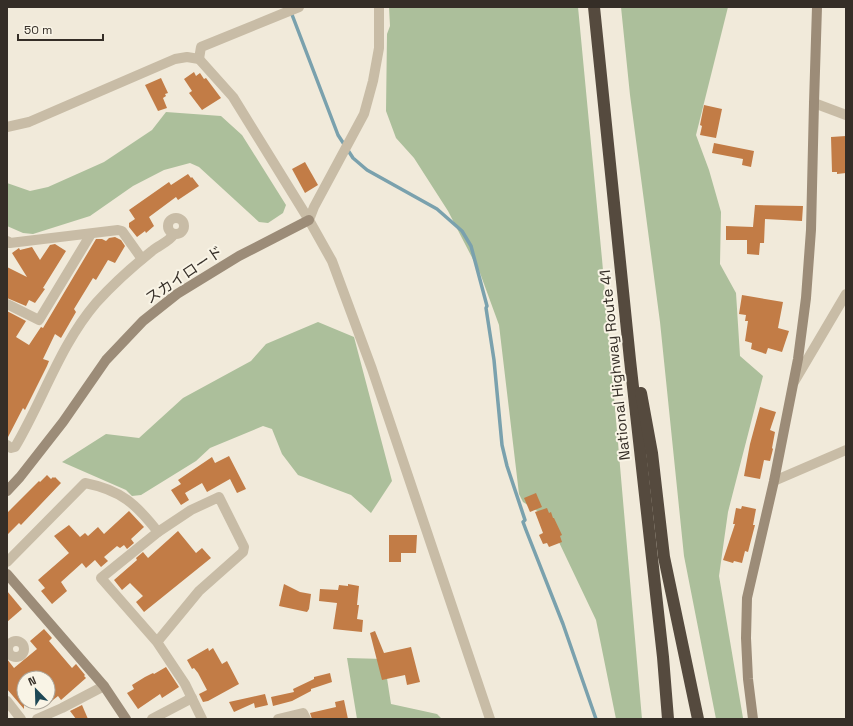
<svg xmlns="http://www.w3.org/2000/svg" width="853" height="726" viewBox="0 0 853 726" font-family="'Space Grotesk','Noto Sans JP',sans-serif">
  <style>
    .green { fill: #acbf9b }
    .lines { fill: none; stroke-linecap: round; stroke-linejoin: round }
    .stream { stroke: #7aa1ad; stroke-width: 3.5 }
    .building { fill: #c27c46 }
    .street { stroke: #c8bca6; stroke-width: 10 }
    .secondary { stroke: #9c8c78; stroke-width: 10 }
    .highway { stroke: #554a3e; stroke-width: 12 }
    .labels { text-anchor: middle; stroke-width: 4; stroke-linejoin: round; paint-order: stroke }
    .street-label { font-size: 15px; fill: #352e27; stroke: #f9f4e6 }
  </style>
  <rect width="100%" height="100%" fill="#f1eada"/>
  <g class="green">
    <polygon points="389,7 578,7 602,259 642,719 616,719 596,620 547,517 523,502 519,494 499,325 480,273 448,211 414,158 396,138 386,111 387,34 390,26"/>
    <polygon points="621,7 728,7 696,135 709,170 721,212 720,264 736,293 740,356 763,376 728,512 719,576 743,718 716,719 684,556 660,322 630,95"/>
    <polygon points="166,112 221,116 242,135 286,205 283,213 268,223 259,222 199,167 190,163 164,170 133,186 90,216 33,234 23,233 7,226 7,183 30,191 48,187 104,162 152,130"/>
    <polygon points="318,322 354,337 392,481 371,513 351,495 298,475 282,454 272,429 263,426 210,448 196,461 141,495 132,496 126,490 62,462 106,434 139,438 183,398 251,361 266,344"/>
    <polygon points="347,658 384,659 391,704 437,714 442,719 357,719"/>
  </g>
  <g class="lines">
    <polyline class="stream" points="291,12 338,135 353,158 367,170 437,209 462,231 471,246 487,306 486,308 494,360 502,445 507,466 525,520 523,522 526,530 563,624 596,719"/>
  </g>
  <g class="building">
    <polygon points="194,72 196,76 200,73 204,79 206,78 221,98 202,110 189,93 192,91 184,79"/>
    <polygon points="161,78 168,93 165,94 166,96 163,98 167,108 158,111 145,85"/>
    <polygon points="704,105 722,109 716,138 700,135 702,126 700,125"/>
    <polygon points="846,136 846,173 837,174 837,172 832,172 831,137"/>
    <polygon points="714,143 754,151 751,167 742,165 743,159 712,153"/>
    <polygon points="305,162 318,185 305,193 292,169"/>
    <polygon points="188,174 191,178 192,177 199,186 178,200 176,197 149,217 154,226 146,233 145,231 137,237 129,227 129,223 135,219 129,210 169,182 171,185"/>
    <polygon points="755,205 803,206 802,221 765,219 764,243 760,243 759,255 747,254 747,240 726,240 726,226 753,227"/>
    <polygon points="115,237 121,240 125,246 115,263 108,260 96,280 93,278 74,309 76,312 61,338 55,334 43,359 49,361 47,366 25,410 23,408 7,439 7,311 26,321 16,337 29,345 41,327 43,328 96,239 102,239 106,241 109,238"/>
    <polygon points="55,244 66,251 43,288 45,289 35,303 29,300 26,306 7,298 7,267 27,277 12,253 19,248 20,250 32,247 40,260 50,245"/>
    <polygon points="742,295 783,302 778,328 789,331 782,352 768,348 766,354 751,349 752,343 745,341 748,321 745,321 746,315 739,314"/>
    <polygon points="760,407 776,412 770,430 775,432 772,448 773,449 770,461 764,460 760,479 744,476 750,444"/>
    <polygon points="229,456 246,489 237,493 230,479 207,492 202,483 185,493 189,500 181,505 171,490 181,484 178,480 212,457 215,463"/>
    <polygon points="47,475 51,479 53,477 54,478 55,477 61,483 21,525 19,523 7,535 7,513 39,481 40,482"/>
    <polygon points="536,493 542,507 530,512 524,498"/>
    <polygon points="742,506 756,509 753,525 755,525 748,552 745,551 742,563 734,561 733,563 723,560 735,524 733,524 736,508 741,509"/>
    <polygon points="547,508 549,513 551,512 553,518 554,518 562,535 560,536 562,542 549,547 547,543 543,544 539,535 543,533 535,512"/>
    <polygon points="129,511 144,527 131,539 134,543 127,549 124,545 120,548 117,546 104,557 108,561 101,567 95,560 86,568 82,563 61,582 67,591 52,604 41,591 45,588 38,580 69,553 54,536 69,525 80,537 85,533 88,536 98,527 104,534"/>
    <polygon points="178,531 196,553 202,548 211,558 144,612 136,602 143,596 130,583 122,590 114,580 137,560 136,558 143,552 148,558"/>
    <polygon points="389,535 417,535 416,553 401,553 401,562 389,562"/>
    <polygon points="284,584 300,592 311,594 309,609 307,612 279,606"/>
    <polygon points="348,584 359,586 357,605 359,605 357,619 363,620 362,632 333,629 337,603 319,601 320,589 338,590 339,585 348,586"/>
    <polygon points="7,591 22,609 7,622"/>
    <polygon points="44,629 52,638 49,641 72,668 76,664 85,675 84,676 86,678 61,700 58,696 48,704 48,678 24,678 24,709 7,689 7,659 14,668 37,649 30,641"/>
    <polygon points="375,631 384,653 411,647 420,682 407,685 405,675 382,680 370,633"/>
    <polygon points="208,648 209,651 213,648 222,664 227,661 239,684 208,701 203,702 199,694 207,690 198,673 194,668 192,669 187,660"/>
    <polygon points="166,667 179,687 162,698 160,694 138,709 127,693 134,689 132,685 145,677 153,673 154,674"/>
    <polygon points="330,673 332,682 311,689 311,691 292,701 273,706 271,697 294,692 293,689 314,679 314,677"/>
    <polygon points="265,694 268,705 255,708 254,703 234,712 229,702"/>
    <polygon points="344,700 348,719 312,719 310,713 336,707 335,702"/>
    <polygon points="82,705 88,719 76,719 70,711"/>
  </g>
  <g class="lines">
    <g class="street">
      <polyline points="199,59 201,47 299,7"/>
      <polyline points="814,103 846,115"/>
      <polyline points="7,127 29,122 175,59 187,57 199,59 233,97 309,220 332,261 372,369 490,719"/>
      <circle cx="176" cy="226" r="8"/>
      <polyline points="309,220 314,207 364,114 373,81 379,48 379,7"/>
      <polyline points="7,241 10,243 118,230 122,231 142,259"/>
      <polyline points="7,304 39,320 91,234"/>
      <polyline points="794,382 846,294"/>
      <path d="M7 445 11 448 15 447C43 400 60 345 96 303 113 284 132 267 152 251 159 245 169 242 174 234"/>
      <polyline points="774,481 846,450"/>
      <path d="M7 562 85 483C121 490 136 504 158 532"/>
      <circle cx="16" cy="649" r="8"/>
      <polyline points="157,642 199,591 243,552 244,547 219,497 191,510 158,532 101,578 157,642 185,684 202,719"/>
      <polyline points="7,701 21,719"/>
      <polyline points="37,719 62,708 104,686"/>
      <polyline points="152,719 192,698"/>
      <polyline points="278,719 303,713 306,719"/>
    </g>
    <g class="secondary">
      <polyline points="7,491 20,477 63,422 106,360 143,321 177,294 239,256 309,220"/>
      <polyline points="7,574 104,686 126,719"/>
      <polyline points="753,719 748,679 746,638 747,598 774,481 798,359 806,298 811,230 814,103 817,7"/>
    </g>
    <g class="highway">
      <polyline points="594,7 630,360 663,657 668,719"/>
      <polyline points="641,393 652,453 664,557 698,719"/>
    </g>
  </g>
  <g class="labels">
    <g class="street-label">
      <text transform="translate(184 275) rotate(-34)" y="5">スカイロード</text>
      <text transform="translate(615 365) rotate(-96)" y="5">National Highway Route 41</text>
    </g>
  </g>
  <rect width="853" height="726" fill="none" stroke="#352e27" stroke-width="16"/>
  <g transform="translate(36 690) rotate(337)"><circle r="19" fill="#f9f4e6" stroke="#aba59a"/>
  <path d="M0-3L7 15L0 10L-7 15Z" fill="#1e4755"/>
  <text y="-6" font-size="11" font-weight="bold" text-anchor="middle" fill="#352e27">N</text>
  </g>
  <path d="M18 34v6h85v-6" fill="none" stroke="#352e27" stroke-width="2"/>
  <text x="24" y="34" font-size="12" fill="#352e27" stroke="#f9f4e6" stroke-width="3" paint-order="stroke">50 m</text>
</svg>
